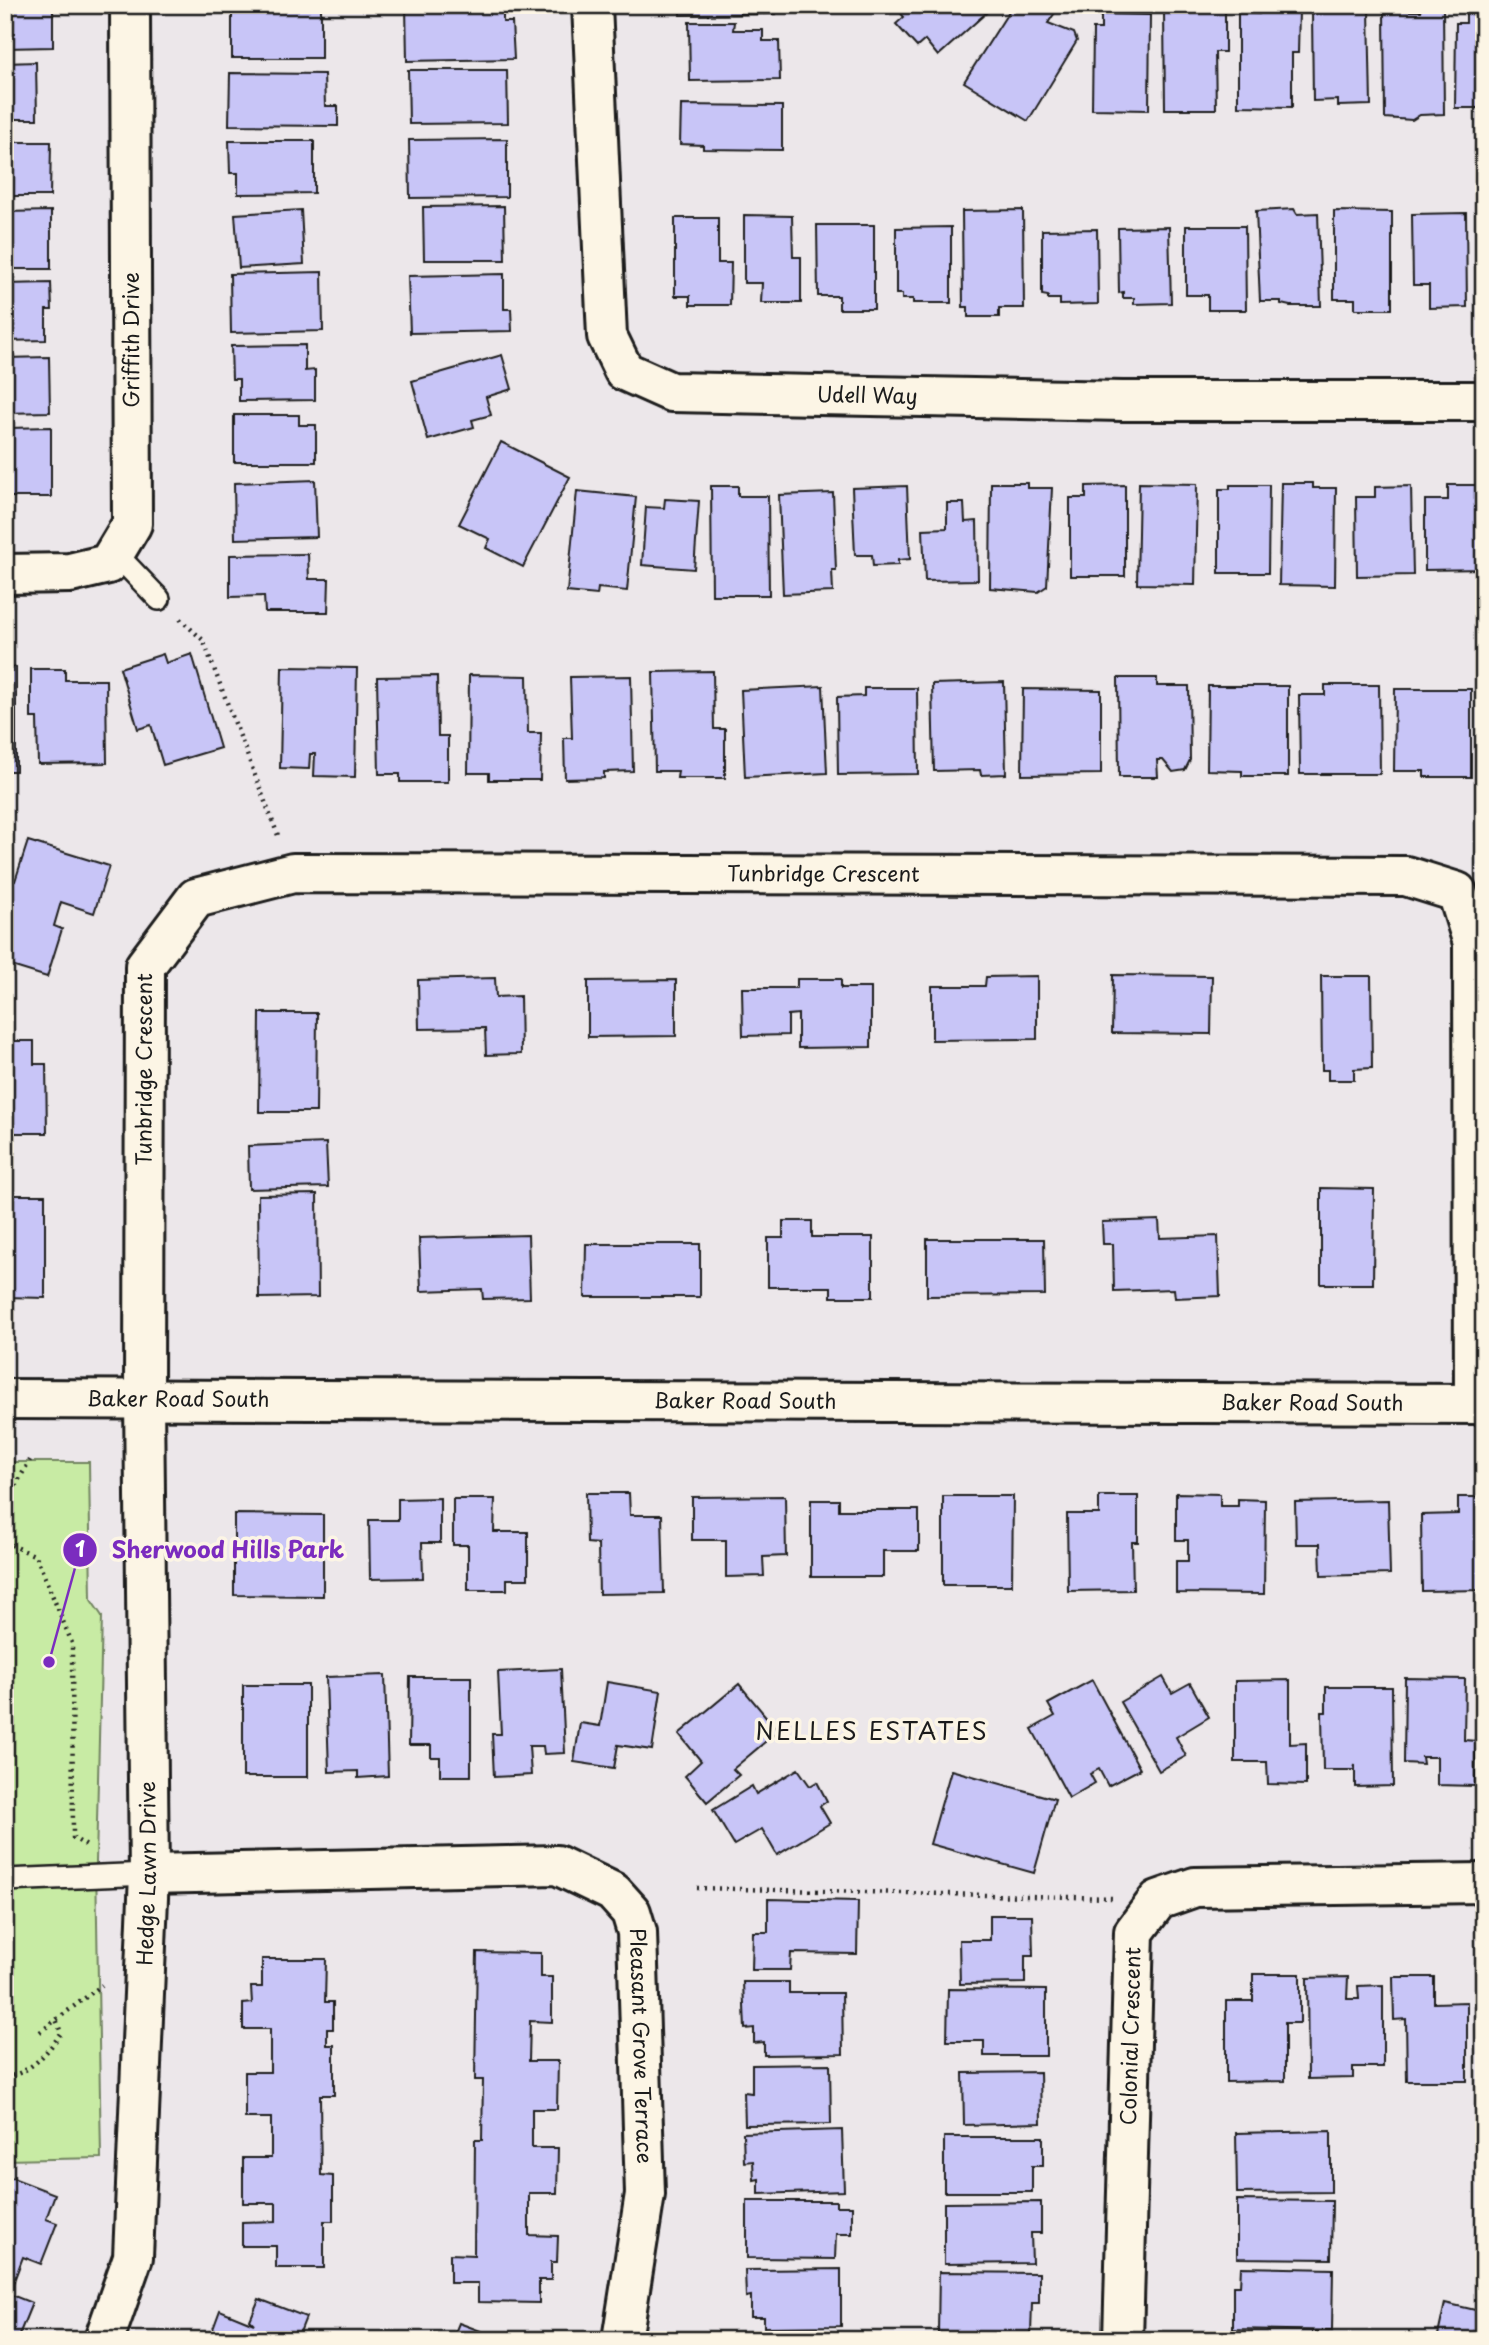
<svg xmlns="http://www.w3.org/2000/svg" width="1489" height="2345" viewBox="0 0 1489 2345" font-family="'Playpen Sans',sans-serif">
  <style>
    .green { fill: #c8eba4; stroke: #728460; stroke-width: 2 }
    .building { fill: #c8c5f7; stroke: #1c1c1c; stroke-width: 2 }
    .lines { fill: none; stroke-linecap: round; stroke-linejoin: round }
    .service-casing { stroke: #1c1c1c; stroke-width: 26 }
    .minor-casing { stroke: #1c1c1c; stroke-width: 44 }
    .path { stroke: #1c1c1c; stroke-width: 4.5; stroke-dasharray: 2 5; stroke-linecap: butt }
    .service { stroke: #fcf5e5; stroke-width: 21 }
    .minor { stroke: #fcf5e5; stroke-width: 38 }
    .labels { text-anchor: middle; stroke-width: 7; stroke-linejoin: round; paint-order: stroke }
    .street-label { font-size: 21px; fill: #1c1c1c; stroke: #fcf5e5 }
    .quarter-label { font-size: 24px; letter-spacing: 2px; fill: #1c1c1c; stroke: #fcf5e5 }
    .leader { fill: none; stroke: #7b2cbf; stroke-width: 2.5 }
    .callout-dot { fill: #7b2cbf; stroke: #fcf5e5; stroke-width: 2.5 }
    .mark-label { font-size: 21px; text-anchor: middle; font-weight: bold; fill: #fff }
    .callout-label { font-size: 23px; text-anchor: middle; font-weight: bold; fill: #7b2cbf; stroke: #fcf5e5; stroke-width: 7; stroke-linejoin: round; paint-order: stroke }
  </style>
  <rect width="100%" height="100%" fill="#ece7ea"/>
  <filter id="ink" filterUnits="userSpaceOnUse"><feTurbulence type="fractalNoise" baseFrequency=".0143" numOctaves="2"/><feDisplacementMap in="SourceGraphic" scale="14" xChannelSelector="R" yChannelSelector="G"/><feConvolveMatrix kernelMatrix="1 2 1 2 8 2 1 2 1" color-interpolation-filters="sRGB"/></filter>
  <g filter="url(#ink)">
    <polygon class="green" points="5,1462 89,1462 91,1600 102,1616 96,1862 101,2158 5,2160"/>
    <g class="building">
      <polygon points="5,5 53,5 53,47 5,48"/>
      <rect x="232" y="5" width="89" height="53"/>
      <polygon points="406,5 503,5 503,22 512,22 514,59 407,61"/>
      <polygon points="680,5 775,5 775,14 680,15"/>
      <polygon points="894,5 995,5 938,56 925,40 917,47 896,24 904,17"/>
      <polygon points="1013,5 1046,5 1056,11 1048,23 1074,33 1077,41 1028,121 964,82"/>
      <polygon points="1421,6 1443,6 1444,114 1420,115 1412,120 1385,118 1384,11 1421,11"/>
      <polygon points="1259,10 1299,10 1298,53 1292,53 1292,107 1238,106 1238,13 1259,14"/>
      <polygon points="1369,10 1371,105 1338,106 1338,100 1313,101 1312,11"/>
      <polygon points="1164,11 1225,11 1225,52 1215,52 1216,109 1165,109"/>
      <polygon points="1466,11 1484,11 1484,108 1455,108 1456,23 1466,23"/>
      <polygon points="1101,14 1150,15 1149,110 1092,109 1093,29 1101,29"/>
      <polygon points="689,22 734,22 733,30 763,30 763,41 779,41 780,80 690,81"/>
      <polygon points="36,62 37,119 5,119 5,63"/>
      <polygon points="408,70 507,70 508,123 409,124"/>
      <polygon points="230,73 324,74 325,106 338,106 338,126 229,125"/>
      <polygon points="681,105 782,106 782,150 703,149 703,145 680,144"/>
      <polygon points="507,139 507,197 410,198 409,140"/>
      <polygon points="229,141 314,141 314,193 238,194 238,173 230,173"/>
      <polygon points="5,142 51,142 50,196 5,196"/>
      <polygon points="504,206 505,260 424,260 423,207"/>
      <polygon points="1294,209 1297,214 1318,213 1321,306 1290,306 1281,304 1281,301 1260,301 1256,211"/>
      <polygon points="301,210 304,264 239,268 235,214"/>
      <polygon points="1023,210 1024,308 999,308 999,317 968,317 968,307 963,307 962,211"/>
      <polygon points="51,211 51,269 5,269 5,212"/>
      <polygon points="1334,211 1392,212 1392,309 1355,309 1355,299 1334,299"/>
      <polygon points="1466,213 1467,307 1429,308 1429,285 1413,285 1412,214"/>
      <polygon points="744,215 792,216 793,257 801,257 801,303 761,303 762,283 744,283"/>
      <polygon points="675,218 718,218 718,263 731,263 730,305 690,305 690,296 675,296"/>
      <polygon points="817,225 874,225 874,309 839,309 839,296 818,296"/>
      <polygon points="1186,226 1245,226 1246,310 1208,310 1208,295 1186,295"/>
      <polygon points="951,227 951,303 913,303 913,299 902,299 902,294 896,294 896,228"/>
      <polygon points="1169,227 1171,303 1134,304 1134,298 1123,298 1123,292 1119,293 1118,228"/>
      <polygon points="1097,229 1098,304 1060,305 1060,299 1048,299 1048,296 1042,295 1042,230"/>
      <polygon points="322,272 323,331 231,333 230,274"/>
      <polygon points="504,274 504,309 511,309 512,331 410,333 408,276"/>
      <polygon points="51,283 52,310 46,310 46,340 5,341 5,284"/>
      <polygon points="305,345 305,371 315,370 315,400 239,401 239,379 232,379 231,346"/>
      <polygon points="502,355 512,389 486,397 491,415 472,420 474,427 428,440 412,381"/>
      <polygon points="49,357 50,412 5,413 5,358"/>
      <polygon points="234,415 299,415 299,425 316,425 316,462 234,462"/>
      <polygon points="51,427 51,497 5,497 5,434 9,434 8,428"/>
      <polygon points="501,442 570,477 523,567 486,548 490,539 459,524"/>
      <polygon points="315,480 317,537 235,539 234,483"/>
      <polygon points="991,483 1027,483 1027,488 1052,488 1047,586 1038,592 990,588"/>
      <polygon points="1139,483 1197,484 1195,585 1137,584"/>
      <polygon points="1281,483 1313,483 1313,488 1336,488 1335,586 1279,585"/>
      <polygon points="1125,485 1125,576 1070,576 1070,498 1086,498 1086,486"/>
      <polygon points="1230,485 1269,485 1268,573 1219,573 1219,489 1230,489"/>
      <polygon points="1448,485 1483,485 1484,569 1425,570 1425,500 1448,500"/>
      <polygon points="711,486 738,486 738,496 768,496 769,595 712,595"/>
      <polygon points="907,486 910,559 898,560 898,565 873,566 872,555 855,555 852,488"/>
      <polygon points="1411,486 1413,575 1357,576 1356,497 1375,497 1375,487"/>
      <polygon points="577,491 636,497 627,591 598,588 597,595 567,592"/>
      <polygon points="833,493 836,570 832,570 833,592 783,594 779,495"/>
      <polygon points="665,499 699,501 694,569 642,565 646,507 664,508"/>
      <polygon points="947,503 964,503 965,522 977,521 978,580 925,581 923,529 947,528"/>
      <polygon points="308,554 309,579 329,579 328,612 265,612 264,596 230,597 230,555"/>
      <polygon points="163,654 166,663 192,654 220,748 163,765 151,725 138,729 120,668"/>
      <rect x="5" y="667" width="11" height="104"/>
      <polygon points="282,667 357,668 355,777 314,776 315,754 310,754 309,769 280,768"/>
      <polygon points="31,669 65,669 65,680 106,680 107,763 38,764 37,718 31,718"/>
      <polygon points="713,671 714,729 725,729 725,778 677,778 678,771 655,771 653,672"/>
      <polygon points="469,675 527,676 528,733 541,733 540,780 489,780 489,773 468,773"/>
      <polygon points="437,676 438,736 448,736 448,782 400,782 400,774 379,774 377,677"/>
      <polygon points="631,676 633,771 604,772 604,778 565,779 564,738 572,738 570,677"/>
      <polygon points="1118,678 1157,678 1157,686 1189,686 1190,760 1185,770 1173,772 1163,760 1157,760 1158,777 1119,777"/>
      <polygon points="1004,682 1006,774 981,775 980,770 934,771 932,684"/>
      <polygon points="1325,685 1379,685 1380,774 1300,774 1299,695 1325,695"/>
      <polygon points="823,686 827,773 745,777 741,690"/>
      <polygon points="1208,686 1288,686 1288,776 1242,776 1242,771 1207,770"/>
      <polygon points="864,688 917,688 918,774 838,775 837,697 864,696"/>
      <polygon points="1023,689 1101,690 1101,774 1022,775"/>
      <polygon points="1395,689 1471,689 1471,777 1424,777 1424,771 1394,771"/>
      <polygon points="28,841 109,866 94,913 61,902 54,926 62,929 47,977 5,964 5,878 15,881"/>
      <polygon points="1113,975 1212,976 1211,1034 1112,1033"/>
      <polygon points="1037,976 1037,1039 932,1040 932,986 985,986 986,977"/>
      <polygon points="1321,976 1371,976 1372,1068 1354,1069 1354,1080 1328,1080 1328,1070 1322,1070"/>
      <polygon points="495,978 496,997 520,996 521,1054 486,1055 485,1028 419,1029 418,980"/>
      <polygon points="797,979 841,979 841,988 871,988 871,1047 798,1048 798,1014 788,1015 788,1035 743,1036 742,988 797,988"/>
      <polygon points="676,980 676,1036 588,1037 588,981"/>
      <polygon points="260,1013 317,1013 316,1112 259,1112"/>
      <polygon points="5,1041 34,1041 34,1064 46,1064 47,1133 5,1133"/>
      <polygon points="326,1143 328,1187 249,1189 248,1146"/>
      <polygon points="1321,1188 1374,1189 1373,1284 1321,1284"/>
      <polygon points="317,1194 318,1297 259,1298 258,1195"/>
      <polygon points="5,1195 45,1195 45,1298 5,1297"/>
      <polygon points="1159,1220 1160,1238 1218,1236 1220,1296 1175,1298 1174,1289 1114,1291 1113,1244 1103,1244 1102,1222"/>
      <polygon points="783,1221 812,1221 812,1237 873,1237 873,1297 831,1297 831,1287 768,1287 768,1238 783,1238"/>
      <polygon points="528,1235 530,1298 483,1299 482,1289 421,1291 419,1238"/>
      <polygon points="927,1239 1044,1239 1045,1295 927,1296"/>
      <polygon points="586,1244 700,1244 700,1297 585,1297"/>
      <polygon points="586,1493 629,1493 630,1515 662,1515 664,1593 599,1594 598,1544 587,1543"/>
      <polygon points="1176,1493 1220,1494 1220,1506 1238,1506 1238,1499 1265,1500 1264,1594 1176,1593 1176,1561 1188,1561 1188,1540 1176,1540"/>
      <polygon points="785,1496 786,1556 763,1557 764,1576 726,1577 726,1540 692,1540 692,1497"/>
      <polygon points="943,1496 1013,1496 1012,1585 943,1585"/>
      <polygon points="1099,1496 1138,1496 1138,1542 1132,1542 1133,1590 1068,1591 1067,1514 1099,1514"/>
      <polygon points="1458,1497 1484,1497 1484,1590 1422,1591 1421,1515 1458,1514"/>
      <polygon points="440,1498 440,1543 422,1543 423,1578 370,1579 369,1520 398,1520 398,1499"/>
      <polygon points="453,1499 495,1499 494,1532 528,1532 528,1579 507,1579 507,1590 468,1590 468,1545 453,1545"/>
      <polygon points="811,1500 839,1500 839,1510 919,1510 919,1551 883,1551 883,1577 811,1577"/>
      <polygon points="1388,1500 1390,1574 1321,1576 1320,1544 1296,1544 1295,1502"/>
      <polygon points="234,1514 323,1515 323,1596 234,1595"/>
      <polygon points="561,1669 565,1753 544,1754 543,1746 529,1746 531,1775 494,1777 492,1734 501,1734 498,1672"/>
      <polygon points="385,1675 388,1776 358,1778 358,1771 329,1772 326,1677"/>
      <polygon points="410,1677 471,1677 471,1776 440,1776 440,1757 431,1757 431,1745 409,1745"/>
      <polygon points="1163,1677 1172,1693 1190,1683 1209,1717 1176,1737 1186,1756 1159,1771 1120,1702"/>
      <polygon points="1405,1678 1465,1679 1464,1740 1476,1741 1475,1786 1437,1785 1437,1757 1422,1757 1423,1764 1404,1763"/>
      <polygon points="1092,1680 1140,1769 1108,1786 1099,1769 1090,1774 1095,1783 1069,1798 1032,1729 1055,1716 1048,1704"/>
      <polygon points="1290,1680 1290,1744 1306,1743 1306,1785 1268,1784 1267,1762 1235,1762 1235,1681"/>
      <polygon points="607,1682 661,1691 652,1750 618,1745 614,1768 574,1762 580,1723 600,1726"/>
      <polygon points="739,1684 778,1731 733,1769 739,1775 707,1802 685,1776 701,1761 679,1734"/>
      <rect x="243" y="1685" width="65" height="92"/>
      <polygon points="1326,1687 1392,1687 1393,1786 1355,1787 1355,1765 1354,1770 1323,1770 1322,1712 1326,1712"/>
      <polygon points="798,1769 810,1786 817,1782 827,1801 820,1806 830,1823 777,1855 762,1829 734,1845 713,1810 752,1786 756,1794"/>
      <polygon points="951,1770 1055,1799 1034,1873 930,1844"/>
      <polygon points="768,1899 858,1901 857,1954 791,1953 790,1970 752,1970 753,1932 768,1932"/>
      <polygon points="990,1915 1032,1915 1033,1956 1025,1956 1025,1983 960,1984 959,1940 990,1940"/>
      <polygon points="477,1952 541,1953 541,1977 552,1977 552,2022 530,2021 529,2061 558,2061 557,2109 532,2109 532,2148 558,2148 557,2193 529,2193 529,2235 558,2236 557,2262 551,2262 551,2280 539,2280 539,2303 478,2302 478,2283 450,2283 450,2254 474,2255 475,2140 482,2140 483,2080 475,2080"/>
      <polygon points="262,1959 326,1959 325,2002 333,2002 333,2029 327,2029 327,2045 334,2045 334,2095 320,2095 321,2175 333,2176 333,2221 324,2221 324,2268 276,2268 276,2246 242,2246 242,2222 276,2221 276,2203 243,2203 243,2158 271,2158 271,2118 245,2118 245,2072 270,2072 270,2029 243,2029 243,2004 252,2003 251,1987 262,1987"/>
      <polygon points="1253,1974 1300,1974 1300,2023 1285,2023 1285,2081 1226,2082 1226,2001 1253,2001"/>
      <polygon points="1348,1977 1347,1999 1359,1999 1358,1986 1383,1985 1383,2067 1353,2067 1353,2078 1308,2079 1307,1978"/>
      <polygon points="1393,1977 1434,1977 1434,2003 1467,2002 1467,2081 1407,2081 1406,2019 1394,2020"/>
      <polygon points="743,1982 789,1982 789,1993 842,1993 843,2054 764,2055 764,2042 754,2043 754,2028 745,2029"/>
      <polygon points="948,1989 1046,1990 1046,2056 984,2056 984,2041 947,2041"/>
      <polygon points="830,2064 831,2124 745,2125 744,2092 752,2093 752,2065"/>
      <polygon points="1040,2072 1041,2123 964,2125 963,2073"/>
      <polygon points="842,2130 844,2191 759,2194 759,2179 754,2180 753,2161 744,2162 743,2133"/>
      <polygon points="1331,2131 1331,2192 1237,2193 1236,2133"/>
      <polygon points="944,2137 1043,2137 1043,2166 1032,2166 1032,2192 944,2192"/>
      <polygon points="5,2175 55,2194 46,2219 57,2223 41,2264 23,2257 9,2294 32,2303 17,2340 5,2340"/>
      <polygon points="1237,2200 1332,2201 1331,2259 1237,2258"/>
      <polygon points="747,2201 836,2201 836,2206 852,2206 852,2234 836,2234 835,2259 747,2258"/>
      <polygon points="1041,2202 1041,2233 1031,2233 1032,2263 944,2264 944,2203"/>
      <polygon points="1241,2267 1333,2269 1332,2331 1233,2329 1233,2286 1240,2286"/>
      <polygon points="841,2269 841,2326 764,2327 764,2317 751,2317 751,2296 746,2297 745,2270"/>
      <polygon points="939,2272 1039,2273 1039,2303 1032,2303 1031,2334 938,2333"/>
      <polygon points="259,2299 306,2317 297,2340 209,2340 220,2310 254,2324 250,2320"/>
      <polygon points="1445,2303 1484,2312 1484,2340 1437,2340"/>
      <polygon points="459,2323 502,2339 502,2340 452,2340"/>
    </g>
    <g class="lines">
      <defs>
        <g id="service">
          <polyline points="115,553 159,599"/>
          <polyline points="5,1880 149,1874"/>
        </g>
        <g id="minor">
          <path id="s1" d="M592 5 607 336 624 371 671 392 1123 401H1484"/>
          <polyline points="5,574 70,573 108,564 132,524 130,5"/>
          <path id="s2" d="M5 1399 1484 1404"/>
          <path id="s3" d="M149 1874 557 1865 613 1892 631 1912 637 1932 645 2194 622 2340"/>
          <path id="s4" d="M104 2340 133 2257 149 1874 144 1399 145 966 196 898 293 873 1406 876 1457 892 1473 943 1474 1404"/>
          <path id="s5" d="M1123 2340 1134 1932 1158 1900 1195 1887 1484 1883"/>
        </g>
      </defs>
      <use href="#service" class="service-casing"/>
      <use href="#minor" class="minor-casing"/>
      <g class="path">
        <polyline points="180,619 203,640 279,838"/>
        <polyline points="5,1504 30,1460"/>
        <polyline points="5,1542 36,1556 72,1643 73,1838 87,1846"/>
        <polyline points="697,1888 1112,1898"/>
        <polyline points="40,2032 102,1985"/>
        <path d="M5 2077C30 2074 48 2052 61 2033L56 2019"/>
      </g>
      <use href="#service" class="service"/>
      <use href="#minor" class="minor"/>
    </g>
  </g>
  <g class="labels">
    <g class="street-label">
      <text transform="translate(132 340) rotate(-90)" y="7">Griffith Drive</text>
      <text dy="7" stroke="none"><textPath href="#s1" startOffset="618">Udell Way</textPath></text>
      <text dy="7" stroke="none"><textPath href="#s4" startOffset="2095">Tunbridge Crescent</textPath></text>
      <text dy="7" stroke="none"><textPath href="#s4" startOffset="1276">Tunbridge Crescent</textPath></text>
      <text dy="7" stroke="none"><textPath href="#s2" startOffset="173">Baker Road South</textPath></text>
      <text dy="7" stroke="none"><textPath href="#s2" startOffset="740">Baker Road South</textPath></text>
      <text dy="7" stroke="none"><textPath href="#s2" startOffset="1307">Baker Road South</textPath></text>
      <text dy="7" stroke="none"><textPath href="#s4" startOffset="472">Hedge Lawn Drive</textPath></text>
      <text dy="7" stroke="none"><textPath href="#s5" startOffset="304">Colonial Crescent</textPath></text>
      <text dy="7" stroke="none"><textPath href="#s3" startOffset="632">Pleasant Grove Terrace</textPath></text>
    </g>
    <g class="quarter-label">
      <text x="872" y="1740">NELLES ESTATES</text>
    </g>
  </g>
  <path class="leader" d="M49 1662L80 1550"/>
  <g class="callout-dot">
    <circle cx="49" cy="1662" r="7"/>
    <circle cx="80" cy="1550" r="18"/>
  </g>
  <g class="mark-label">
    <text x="80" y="1557">1</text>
  </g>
  <g class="callout-label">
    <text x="228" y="1558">Sherwood Hills Park</text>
  </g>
  <rect width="1489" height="2345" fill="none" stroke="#fcf5e5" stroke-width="28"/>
  <rect x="14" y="14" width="1461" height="2317" fill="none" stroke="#1c1c1c" stroke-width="2.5" filter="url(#ink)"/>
</svg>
